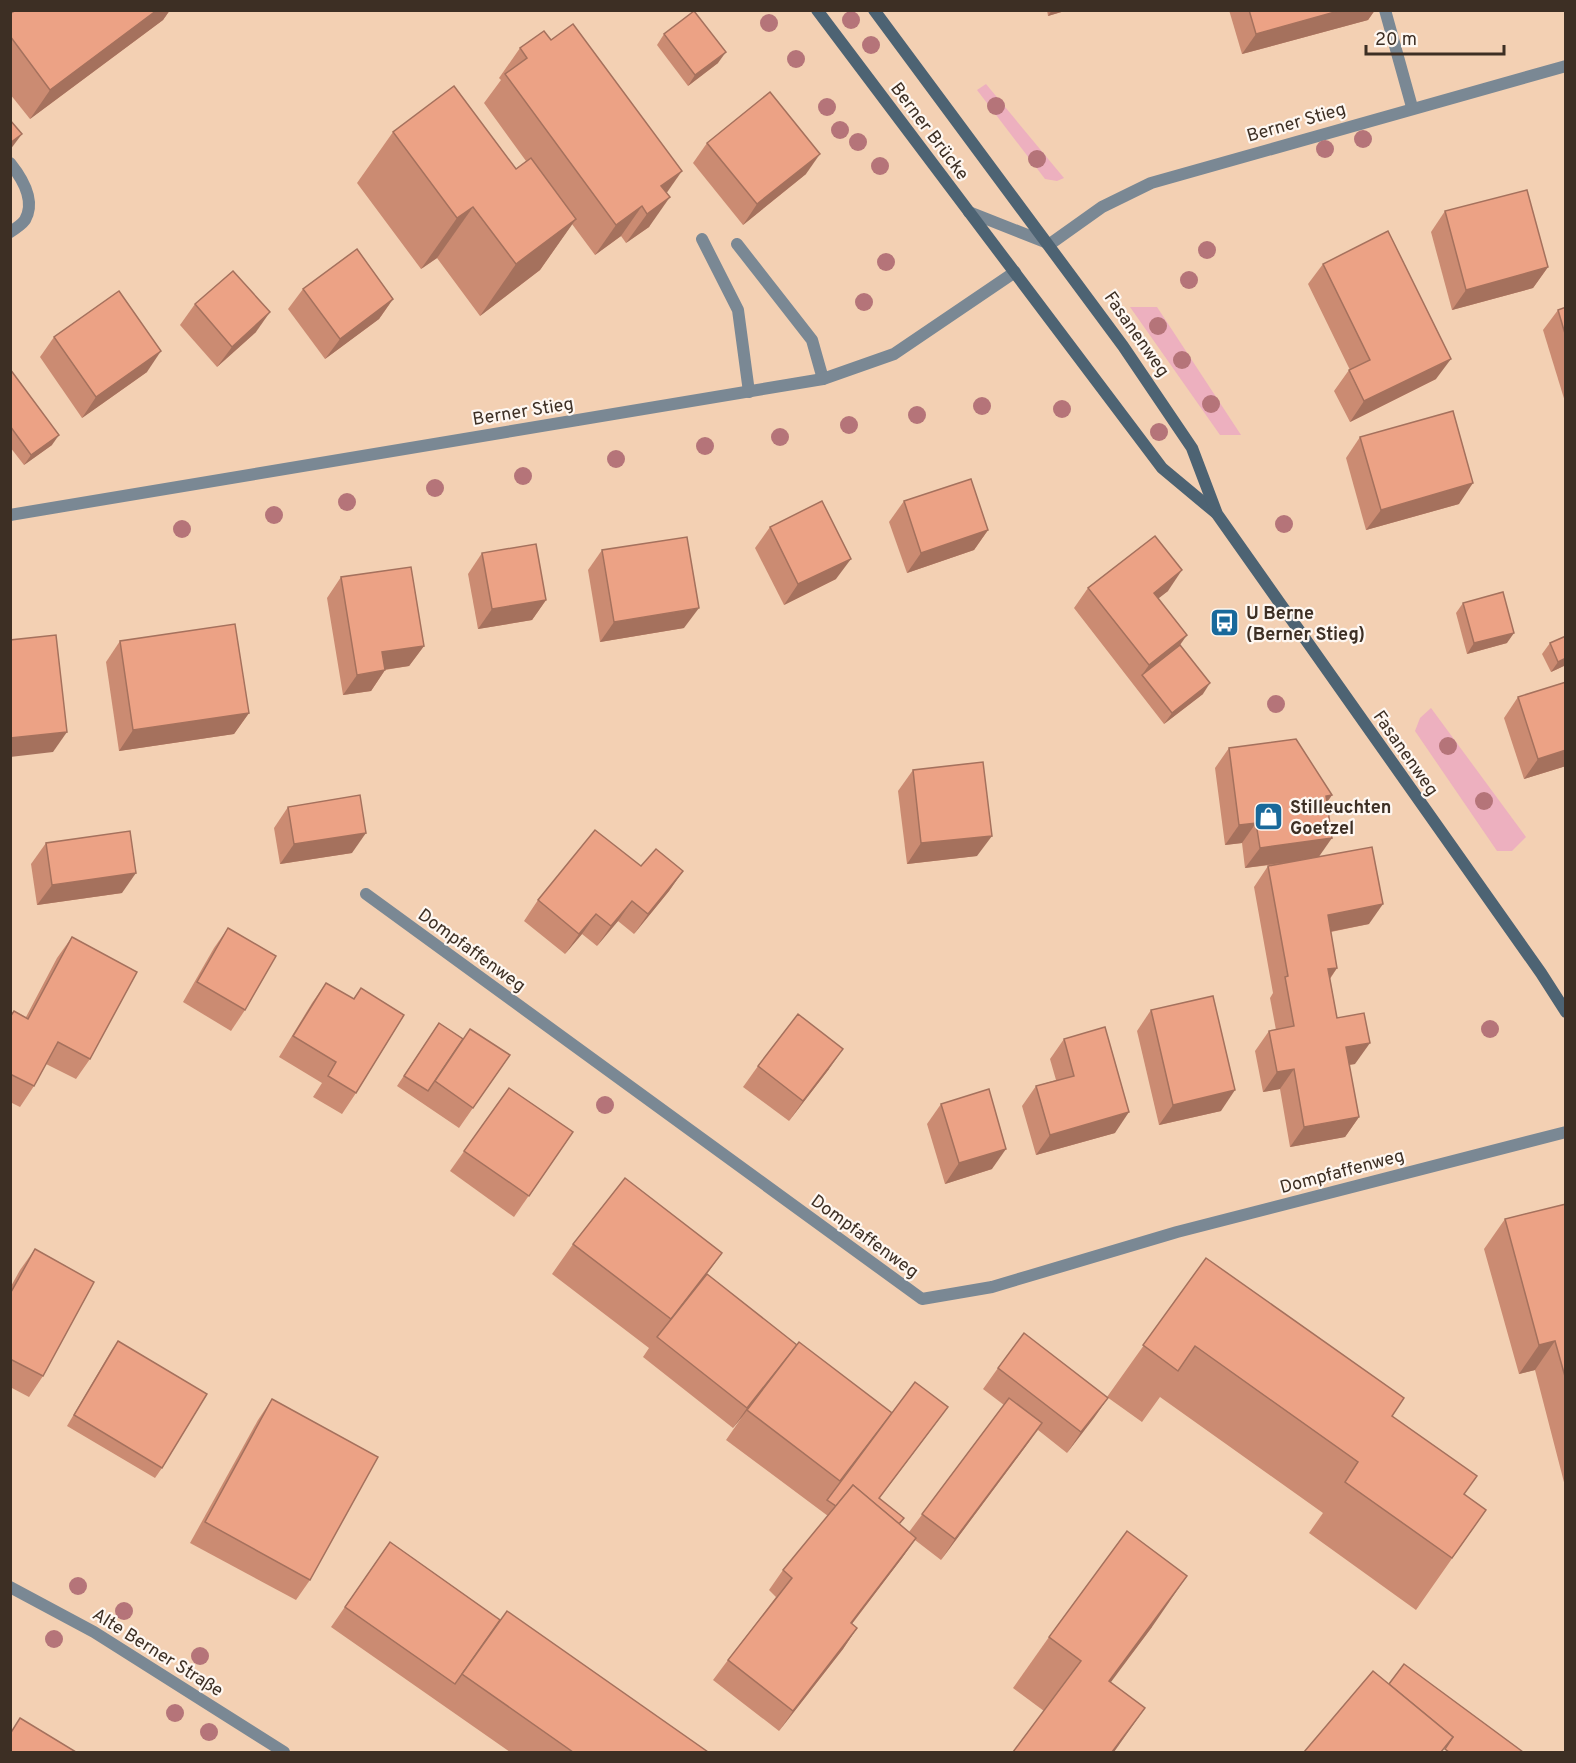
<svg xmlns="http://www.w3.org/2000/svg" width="1576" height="1763" viewBox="0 0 1576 1763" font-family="Overpass,sans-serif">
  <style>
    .green { fill: #edb0bf }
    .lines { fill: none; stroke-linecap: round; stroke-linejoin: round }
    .service { stroke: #7a8894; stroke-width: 12 }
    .minor { stroke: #7a8894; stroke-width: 12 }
    .secondary { stroke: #4d6373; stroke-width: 12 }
    .tree { fill: #b57479 }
    .wall { fill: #cb8b72 }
    .shaded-wall { fill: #a5715d }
    .building { fill: #eca285; stroke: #a5715d; stroke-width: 1.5 }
    .labels { text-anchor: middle; stroke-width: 4.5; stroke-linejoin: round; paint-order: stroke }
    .street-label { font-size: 18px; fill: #3d2f24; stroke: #fef7f1 }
    .poi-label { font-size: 18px; font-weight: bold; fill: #3d2f24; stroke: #fef7f1; text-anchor: start }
  </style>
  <rect width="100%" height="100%" fill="#f3d0b3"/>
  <g class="green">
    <polygon points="986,84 1064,178 1057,181 1045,179 977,90"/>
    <polygon points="1130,307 1157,307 1241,435 1220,435"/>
    <polygon points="1431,708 1526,837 1512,851 1497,851 1415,731 1420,718"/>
  </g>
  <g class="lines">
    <g class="service">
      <polyline points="1385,10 1412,107"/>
      <path d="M10 163C22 178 36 201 25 220 22 224 15 229 10 232"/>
      <polyline points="702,239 738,310 749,392"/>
      <polyline points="737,244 812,340 823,379"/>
    </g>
    <g class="minor">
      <polyline points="969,212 1050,244 1102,207 1151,183 1566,66"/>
      <polyline points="10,515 823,379 894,354 1015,272"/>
      <polyline points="366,894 922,1299 992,1287 1177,1232 1566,1132"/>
      <polyline points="10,1587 94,1632 284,1752"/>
    </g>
    <g class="secondary">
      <polyline points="817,10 1162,468 1216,513"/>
      <polyline points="874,10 1123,346 1192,448 1217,514 1541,973 1566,1012"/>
    </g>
  </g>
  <g class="tree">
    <circle cx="851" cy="20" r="9"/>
    <circle cx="769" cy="23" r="9"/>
    <circle cx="871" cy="45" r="9"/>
    <circle cx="796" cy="59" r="9"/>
    <circle cx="996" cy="106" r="9"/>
    <circle cx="827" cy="107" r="9"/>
    <circle cx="840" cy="130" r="9"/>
    <circle cx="1363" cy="139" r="9"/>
    <circle cx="858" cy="142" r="9"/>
    <circle cx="1325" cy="149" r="9"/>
    <circle cx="1037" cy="159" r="9"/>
    <circle cx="880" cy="166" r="9"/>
    <circle cx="1207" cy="250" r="9"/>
    <circle cx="886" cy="262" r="9"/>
    <circle cx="1189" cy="280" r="9"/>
    <circle cx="864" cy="302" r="9"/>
    <circle cx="1158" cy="326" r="9"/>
    <circle cx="1182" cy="360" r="9"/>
    <circle cx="1211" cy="404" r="9"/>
    <circle cx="982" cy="406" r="9"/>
    <circle cx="1062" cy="409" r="9"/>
    <circle cx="917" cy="415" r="9"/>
    <circle cx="849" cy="425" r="9"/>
    <circle cx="1159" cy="432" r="9"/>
    <circle cx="780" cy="437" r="9"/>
    <circle cx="705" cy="446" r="9"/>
    <circle cx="616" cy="459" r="9"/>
    <circle cx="523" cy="476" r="9"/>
    <circle cx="435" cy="488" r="9"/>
    <circle cx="347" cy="502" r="9"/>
    <circle cx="274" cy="515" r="9"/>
    <circle cx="1284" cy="524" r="9"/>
    <circle cx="182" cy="529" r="9"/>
    <circle cx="1276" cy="704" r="9"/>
    <circle cx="1448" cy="746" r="9"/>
    <circle cx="1484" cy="801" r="9"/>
    <circle cx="1490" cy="1029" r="9"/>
    <circle cx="605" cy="1105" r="9"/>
    <circle cx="78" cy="1586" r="9"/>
    <circle cx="124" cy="1611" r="9"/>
    <circle cx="54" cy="1639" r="9"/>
    <circle cx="200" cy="1656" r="9"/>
    <circle cx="175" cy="1713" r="9"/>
    <circle cx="209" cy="1732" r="9"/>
  </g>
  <g class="wall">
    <polygon points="16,10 170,10 163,20 30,119 10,94 10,14"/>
    <polygon points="1047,10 1068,10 1048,16"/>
    <polygon points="1229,10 1375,10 1368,20 1242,54"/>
    <polygon points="664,34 718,63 688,86 657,45"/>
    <polygon points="520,48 666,193 649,227 626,243 621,236 595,255 572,224 540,270 480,316 437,258 421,269 357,183 393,132 516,169 526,161 484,103 501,80 499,78"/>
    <polygon points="707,143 806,174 743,225 693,163"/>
    <polygon points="1445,211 1548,267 1533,288 1452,310 1431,232"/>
    <polygon points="1323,264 1436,379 1350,422 1334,391 1349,370 1350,370 1308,284"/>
    <polygon points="303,289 393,299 379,319 325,359 288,309"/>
    <polygon points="195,304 256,332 217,367 180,325"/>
    <polygon points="1566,307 1566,405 1543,330 1558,310"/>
    <polygon points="54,337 147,372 82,418 40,357"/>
    <polygon points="10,369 52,445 24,465 10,447"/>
    <polygon points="1360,437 1459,504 1366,530 1346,458"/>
    <polygon points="904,501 988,530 974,550 907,573 889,522"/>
    <polygon points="770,527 836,579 784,605 755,548"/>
    <polygon points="602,550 684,628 600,642 588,570"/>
    <polygon points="482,553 546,600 532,620 478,629 468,574"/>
    <polygon points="341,577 424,646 409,666 385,670 371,691 343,695 327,598"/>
    <polygon points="1088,588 1168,591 1158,598 1203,694 1164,724 1074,608"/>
    <polygon points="1463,603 1507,643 1467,654 1456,613"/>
    <polygon points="120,641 249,713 234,734 119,751 106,662"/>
    <polygon points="1550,643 1566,665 1551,672 1542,654"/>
    <polygon points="1518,697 1566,766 1524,779 1504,718"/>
    <polygon points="1229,748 1332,795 1327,802 1318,857 1369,924 1331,932 1337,968 1330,979 1337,1018 1355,1064 1349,1065 1359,1117 1345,1137 1290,1147 1280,1089 1263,1092 1255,1051 1269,1031 1276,1030 1270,998 1273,993 1254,887 1268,866 1294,862 1245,868 1242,843 1225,845 1215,768"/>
    <polygon points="913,770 977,856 907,864 898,791"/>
    <polygon points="288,807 352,853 280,864 274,828"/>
    <polygon points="46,843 122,893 37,905 31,864"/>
    <polygon points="641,866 683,871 669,891 634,934 618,921 597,946 582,934 565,954 524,921 538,900"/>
    <polygon points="228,928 245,1010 231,1031 183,1002 214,948"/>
    <polygon points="72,937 90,1059 76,1079 46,1064 34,1086 20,1107 10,1102 10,1015 14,1011 26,1017 57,958"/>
    <polygon points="326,983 353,999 361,988 356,1093 342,1114 313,1097 322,1083 279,1057 312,1003"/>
    <polygon points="1151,1010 1221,1111 1159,1125 1137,1031"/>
    <polygon points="439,1023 463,1039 510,1055 459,1128 397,1086"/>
    <polygon points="1064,1039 1115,1133 1036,1155 1022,1106 1036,1086 1056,1080 1050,1059"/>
    <polygon points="758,1066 829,1069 789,1121 743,1087"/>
    <polygon points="509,1088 573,1132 514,1217 450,1171"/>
    <polygon points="941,1104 992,1169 945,1184 927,1124"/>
    <polygon points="1566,1204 1566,1490 1535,1370 1519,1374 1484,1249 1505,1219"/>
    <polygon points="573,1244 722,1253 707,1274 797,1345 892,1413 948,1407 879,1499 900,1524 909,1532 1004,1405 983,1389 998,1368 1108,1398 1067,1453 1038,1430 941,1560 915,1540 902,1558 852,1624 857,1628 843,1649 779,1731 713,1680 728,1660 776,1597 769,1590 783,1570 828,1516 726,1440 742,1417 733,1428 643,1357 649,1348 552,1274"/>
    <polygon points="35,1249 43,1376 29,1397 10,1387 10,1288 20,1270"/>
    <polygon points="1206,1258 1392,1416 1464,1494 1486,1510 1416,1610 1309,1533 1323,1513 1160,1397 1142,1422 1107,1397"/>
    <polygon points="118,1341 162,1468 155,1478 67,1426 111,1351"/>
    <polygon points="272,1399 310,1580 296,1600 190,1543 258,1420"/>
    <polygon points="390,1542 500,1620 708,1752 510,1752 331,1627"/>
    <polygon points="1152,1627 1110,1682 1044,1711 1013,1688 1049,1637"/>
  </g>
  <g class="shaded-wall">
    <polygon points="157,10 170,10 163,20 30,119 50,90"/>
    <polygon points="1052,10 1068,10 1048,16"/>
    <polygon points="1342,10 1375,10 1368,20 1242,54 1256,34"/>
    <polygon points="726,52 718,63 688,86 695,75"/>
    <polygon points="22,134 10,150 10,143"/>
    <polygon points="820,154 806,174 743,225 757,204"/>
    <polygon points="682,171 661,201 661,186"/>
    <polygon points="670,197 649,227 626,243 647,214"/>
    <polygon points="642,206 621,236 595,255 616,225"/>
    <polygon points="473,207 437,258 421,269 457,218"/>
    <polygon points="576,219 540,270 480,316 516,264"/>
    <polygon points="1548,267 1533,288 1452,310 1466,290"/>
    <polygon points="393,299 379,319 325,359 340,339"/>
    <polygon points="270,312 256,332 217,367 232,347"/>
    <polygon points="161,351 147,372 82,418 96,397"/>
    <polygon points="1451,359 1436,379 1350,422 1364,401"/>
    <polygon points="59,435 52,445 24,465 31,455"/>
    <polygon points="1473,483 1459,504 1366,530 1381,510"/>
    <polygon points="988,530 974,550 907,573 921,553"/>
    <polygon points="851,559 836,579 784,605 798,584"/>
    <polygon points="1182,570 1168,591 1140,613 1154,593"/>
    <polygon points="546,600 532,620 478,629 492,609"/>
    <polygon points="699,608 684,628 600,642 614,622"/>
    <polygon points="1514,633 1507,643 1467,654 1474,643"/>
    <polygon points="1187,635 1173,655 1142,675 1149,665"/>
    <polygon points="424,646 409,666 368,672 382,652"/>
    <polygon points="1566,658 1566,665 1551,672 1558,662"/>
    <polygon points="385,670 371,691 343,695 357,675"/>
    <polygon points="1210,683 1203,694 1164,724 1172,713"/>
    <polygon points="249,713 234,734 119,751 133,730"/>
    <polygon points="67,732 53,752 10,757 10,738"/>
    <polygon points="1566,750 1566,766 1524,779 1538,759"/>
    <polygon points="1332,795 1318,815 1326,796"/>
    <polygon points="1256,823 1242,843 1225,845 1239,825"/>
    <polygon points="366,833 352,853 280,864 294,844"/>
    <polygon points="992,836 977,856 907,864 921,843"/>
    <polygon points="1332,838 1318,858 1245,868 1260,848"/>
    <polygon points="683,871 669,891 634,934 648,914"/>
    <polygon points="136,873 122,893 37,905 52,885"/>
    <polygon points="632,901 618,921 597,946 611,926"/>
    <polygon points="1383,904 1369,924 1313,935 1328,915"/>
    <polygon points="596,914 582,934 565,954 579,934"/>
    <polygon points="1337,968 1323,988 1328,969"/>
    <polygon points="1370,1043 1355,1064 1332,1067 1346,1047"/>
    <polygon points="843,1049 829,1069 789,1121 803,1101"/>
    <polygon points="1294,1069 1280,1089 1263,1092 1277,1072"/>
    <polygon points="1235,1090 1221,1111 1159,1125 1173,1105"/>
    <polygon points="1129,1112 1115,1133 1036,1155 1050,1135"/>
    <polygon points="1359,1117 1345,1137 1290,1147 1304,1127"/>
    <polygon points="1006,1149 992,1169 945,1184 959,1163"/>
    <polygon points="1555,1341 1535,1370 1519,1374 1539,1345"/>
    <polygon points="797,1345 742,1417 733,1428 747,1408"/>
    <polygon points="1108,1398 1094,1418 1067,1453 1081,1432"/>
    <polygon points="1042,1423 1028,1443 941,1560 955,1539"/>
    <polygon points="916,1538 902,1558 837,1643 851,1623"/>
    <polygon points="1187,1576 1152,1627 1073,1733 1109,1681"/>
    <polygon points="857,1628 843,1649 779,1731 793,1711"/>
    <polygon points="1145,1708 1114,1752 1112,1752"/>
  </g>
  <g class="building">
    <polygon points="16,10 157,10 50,90 10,36 10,14"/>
    <polygon points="1249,10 1342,10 1256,34"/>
    <polygon points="694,11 726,52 695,75 664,34"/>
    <polygon points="573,24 682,171 661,186 670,197 647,214 642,206 616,225 505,74 527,58 520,48 544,31 551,40"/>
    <polygon points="454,86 516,169 531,158 576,219 516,264 473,207 457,218 393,132"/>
    <polygon points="770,92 820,154 757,204 707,143"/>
    <polygon points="10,120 22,134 10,143"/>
    <polygon points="1527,190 1548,267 1466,290 1445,211"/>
    <polygon points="1388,231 1451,359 1364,401 1349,370 1370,360 1323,264"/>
    <polygon points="357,249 393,299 340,339 303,289"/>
    <polygon points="233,271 270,312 232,347 195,304"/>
    <polygon points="119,291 161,351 96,397 54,337"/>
    <polygon points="1566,307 1566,337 1558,310"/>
    <polygon points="10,369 59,435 31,455 10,426"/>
    <polygon points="1453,411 1473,483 1381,510 1360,437"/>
    <polygon points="971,479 988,530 921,553 904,501"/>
    <polygon points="822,501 851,559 798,584 770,527"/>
    <polygon points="1155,536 1182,570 1154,593 1187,635 1149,665 1088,588"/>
    <polygon points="687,537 699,608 614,622 602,550"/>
    <polygon points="536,544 546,600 492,609 482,553"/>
    <polygon points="411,567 424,646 382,652 385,670 357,675 341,577"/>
    <polygon points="1503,592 1514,633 1474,643 1463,603"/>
    <polygon points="235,624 249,713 133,730 120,641"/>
    <polygon points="56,635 67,732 10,738 10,640"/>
    <polygon points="1566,636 1566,658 1558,662 1550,643"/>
    <polygon points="1180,645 1210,683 1172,713 1142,675"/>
    <polygon points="1566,682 1566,750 1538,759 1518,697"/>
    <polygon points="1296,739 1332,795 1326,796 1332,838 1260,848 1256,823 1239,825 1229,748"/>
    <polygon points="983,762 992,836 921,843 913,770"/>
    <polygon points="360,795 366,833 294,844 288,807"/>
    <polygon points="595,830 641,866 656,849 683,871 648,914 632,901 611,926 596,914 579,934 538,900"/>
    <polygon points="130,831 136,873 52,885 46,843"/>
    <polygon points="1372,847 1383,904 1328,915 1337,968 1328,969 1337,1018 1364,1013 1370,1043 1346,1047 1359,1117 1304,1127 1294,1069 1277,1072 1269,1031 1294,1026 1285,977 1288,976 1268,866"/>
    <polygon points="228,928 276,956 245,1010 197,982"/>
    <polygon points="72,937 137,972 90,1059 58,1042 34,1086 10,1074 10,1017 14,1011 28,1019"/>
    <polygon points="326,983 354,999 361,988 404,1015 356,1093 328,1076 336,1062 293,1036"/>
    <polygon points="1213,996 1235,1090 1173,1105 1151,1010"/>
    <polygon points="798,1014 843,1049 803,1101 758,1066"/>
    <polygon points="439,1023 463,1039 428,1091 404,1076"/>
    <polygon points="1105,1027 1129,1112 1050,1135 1036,1086 1074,1076 1064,1039"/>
    <polygon points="470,1029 510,1055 473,1108 435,1081"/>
    <polygon points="509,1088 573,1132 529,1196 464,1151"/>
    <polygon points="989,1089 1006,1149 959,1163 941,1104"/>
    <polygon points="625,1178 722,1253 671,1319 573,1244"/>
    <polygon points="1566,1204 1566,1380 1555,1341 1539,1345 1505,1219"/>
    <polygon points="35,1249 94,1282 43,1376 10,1359 10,1294"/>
    <polygon points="1206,1258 1404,1398 1392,1416 1477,1476 1464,1494 1486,1510 1452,1558 1345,1482 1358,1462 1195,1346 1178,1371 1143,1345"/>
    <polygon points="707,1274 797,1345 747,1408 657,1337"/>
    <polygon points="1024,1333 1108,1398 1081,1432 998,1368"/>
    <polygon points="118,1341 207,1394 162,1468 74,1415"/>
    <polygon points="799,1342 892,1413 840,1481 747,1410"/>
    <polygon points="915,1382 948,1407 879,1498 904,1518 899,1524 853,1485 836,1506 827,1500"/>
    <polygon points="1009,1398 1042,1423 955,1539 922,1514"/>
    <polygon points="272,1399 378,1457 310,1580 205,1522"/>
    <polygon points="853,1485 916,1538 851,1623 857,1628 793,1711 728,1660 792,1578 783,1570"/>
    <polygon points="1127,1531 1187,1576 1109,1681 1145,1708 1112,1752 1013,1752 1081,1661 1049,1637"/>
    <polygon points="390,1542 500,1620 455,1684 345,1607"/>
    <polygon points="507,1611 708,1752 573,1752 462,1674"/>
    <polygon points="1404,1664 1523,1752 1449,1752 1445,1749 1453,1737 1389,1684"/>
    <polygon points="1373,1671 1453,1737 1441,1752 1304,1752"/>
    <polygon points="20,1718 76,1752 10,1752 10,1734"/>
  </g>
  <defs>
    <symbol id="bus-square" viewBox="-11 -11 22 22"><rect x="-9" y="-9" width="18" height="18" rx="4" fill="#19699b" stroke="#fef7f1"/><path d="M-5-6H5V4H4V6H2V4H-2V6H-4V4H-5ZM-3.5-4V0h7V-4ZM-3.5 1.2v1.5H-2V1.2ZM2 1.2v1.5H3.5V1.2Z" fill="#fff"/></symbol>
    <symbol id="shop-square" viewBox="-11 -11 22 22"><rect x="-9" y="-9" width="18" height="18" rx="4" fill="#19699b" stroke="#fef7f1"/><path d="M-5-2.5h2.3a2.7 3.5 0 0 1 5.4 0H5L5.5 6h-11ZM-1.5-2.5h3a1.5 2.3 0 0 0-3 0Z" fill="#fff"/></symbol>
  </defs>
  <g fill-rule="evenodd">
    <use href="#bus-square" x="1208" y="606" width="33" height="33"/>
    <use href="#shop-square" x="1252" y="800" width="33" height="33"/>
  </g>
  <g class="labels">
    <g class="street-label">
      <text transform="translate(1296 122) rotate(-16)" y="6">Berner Stieg</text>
      <text transform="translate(930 131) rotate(53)" y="6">Berner Brücke</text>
      <text transform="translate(1137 334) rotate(55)" y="6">Fasanenweg</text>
      <text transform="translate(523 411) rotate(-9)" y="6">Berner Stieg</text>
      <text transform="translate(1406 753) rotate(55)" y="6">Fasanenweg</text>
      <text transform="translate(472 950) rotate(36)" y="6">Dompfaffenweg</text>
      <text transform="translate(1342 1171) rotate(-15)" y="6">Dompfaffenweg</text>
      <text transform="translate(865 1236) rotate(36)" y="6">Dompfaffenweg</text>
      <text transform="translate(158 1652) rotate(32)" y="6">Alte Berner Straße</text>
    </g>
    <g class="poi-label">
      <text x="1246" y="619">U Berne<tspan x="1246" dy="21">(Berner Stieg)</tspan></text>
      <text x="1290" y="813">Stilleuchten<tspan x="1290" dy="21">Goetzel</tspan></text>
    </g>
  </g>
  <rect width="1576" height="1763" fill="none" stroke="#3d2f24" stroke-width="24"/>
  <path d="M1366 45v9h138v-9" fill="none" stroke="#3d2f24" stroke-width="3"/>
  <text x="1375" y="45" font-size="18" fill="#3d2f24" stroke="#fef7f1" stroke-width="4.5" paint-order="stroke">20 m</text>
</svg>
